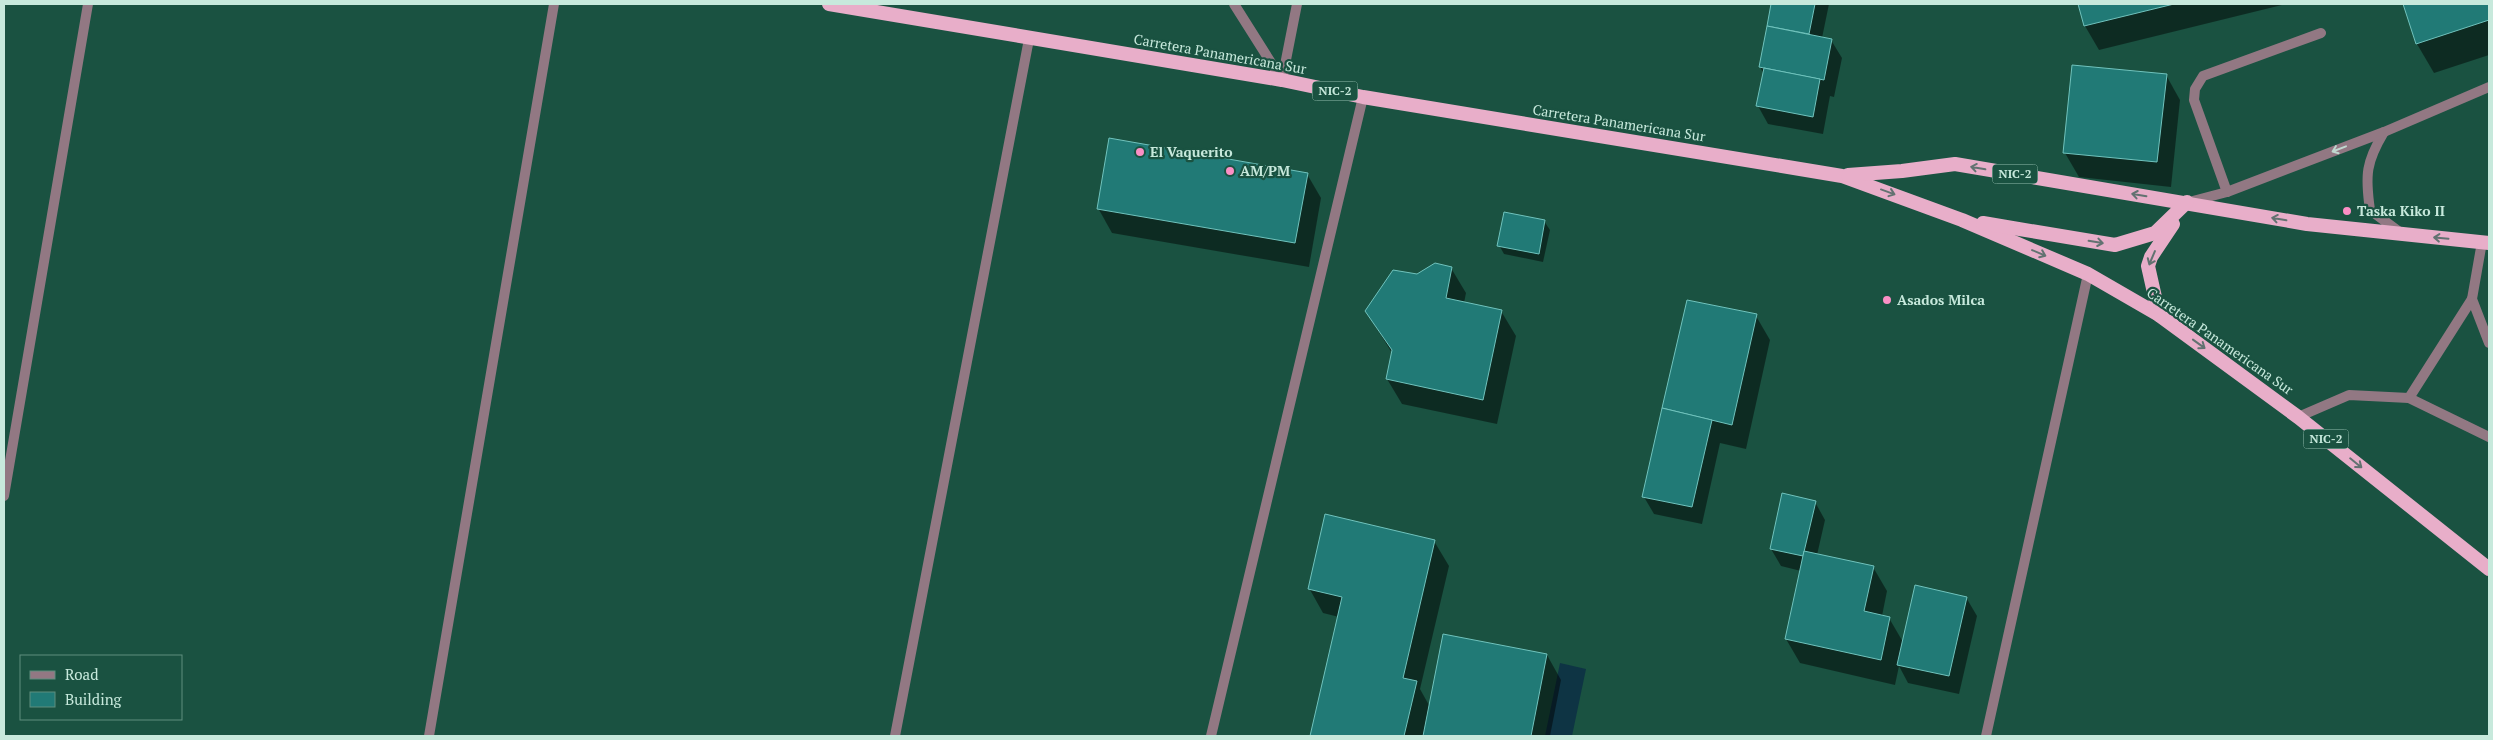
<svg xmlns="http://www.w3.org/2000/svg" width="2493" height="740" viewBox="0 0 2493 740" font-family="'PT Serif',serif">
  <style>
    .water { fill: #0e3444 }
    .shadow { fill: #0007 }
    .building { fill: #217a76; stroke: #70c3bd }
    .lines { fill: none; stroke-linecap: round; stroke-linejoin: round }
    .service { stroke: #927883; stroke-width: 10 }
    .minor { stroke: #927883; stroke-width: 10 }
    .trunk { stroke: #e8aec9; stroke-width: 14 }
    .oneway { stroke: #bfd8cf }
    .oneway2 { stroke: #627271 }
    .poi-dot { fill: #fb8fc5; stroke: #1a5241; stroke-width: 2 }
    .labels { text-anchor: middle; stroke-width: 4.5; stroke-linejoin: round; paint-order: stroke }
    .shield { fill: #1a5241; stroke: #93bcae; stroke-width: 1 }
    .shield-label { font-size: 12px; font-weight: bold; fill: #c7e9dc }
    .street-label { font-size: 14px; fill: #c7e9dc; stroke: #1a5241 }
    .poi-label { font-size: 14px; font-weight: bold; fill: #c7e9dc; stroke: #1a5241; text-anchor: start }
  </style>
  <rect width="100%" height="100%" fill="#1a5241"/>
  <polygon class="water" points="1560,663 1586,669 1572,736 1545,736"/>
  <g class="shadow">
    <polygon points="1772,4 1829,4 1822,38 1831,40 1842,58 1834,97 1830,96 1823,134 1768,124 1758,106 1764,74 1760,67"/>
    <polygon points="2080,4 2286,4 2099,50 2085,26"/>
    <polygon points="2404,4 2489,4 2489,55 2434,73 2417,44"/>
    <polygon points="2166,75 2180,100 2171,187 2079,177 2065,153"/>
    <polygon points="1307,174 1321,198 1309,267 1112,233 1098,208"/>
    <polygon points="1544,221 1550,230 1543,262 1504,254 1499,245"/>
    <polygon points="1451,268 1466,293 1464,303 1501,311 1516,336 1497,424 1402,404 1387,379 1392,353 1366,311 1417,276"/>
    <polygon points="1756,316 1770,340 1746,449 1720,443 1702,524 1654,514 1644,497"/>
    <polygon points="1815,502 1825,520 1817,555 1873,567 1887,591 1882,616 1889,618 1903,642 1967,599 1977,616 1959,694 1908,683 1899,666 1895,685 1800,663 1786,639 1801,571 1781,566 1771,549"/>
    <polygon points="1434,541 1449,566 1420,689 1430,707 1547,655 1561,680 1550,736 1311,736 1339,617 1323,613 1309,588"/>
  </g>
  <g class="building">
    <polygon points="1771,4 1815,4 1809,34 1767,26"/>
    <polygon points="2078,4 2174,4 2084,26"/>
    <polygon points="2403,4 2489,4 2489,20 2416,44"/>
    <polygon points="1767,26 1832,39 1824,80 1759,67"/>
    <polygon points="2072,65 2167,74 2157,162 2063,153"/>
    <polygon points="1764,68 1820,79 1813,117 1756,106"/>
    <polygon points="1109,138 1308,173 1295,243 1097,209"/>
    <polygon points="1504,212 1545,220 1539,254 1497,246"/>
    <polygon points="1435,263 1452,267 1446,298 1502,310 1483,400 1386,379 1392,350 1365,311 1393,270 1417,274"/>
    <polygon points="1687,300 1757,314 1732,425 1662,408"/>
    <polygon points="1662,408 1712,420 1692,507 1642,497"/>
    <polygon points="1782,493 1816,501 1803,556 1770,549"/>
    <polygon points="1325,514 1435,540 1403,678 1417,681 1404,736 1310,736 1342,597 1308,589"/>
    <polygon points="1804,551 1874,566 1864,611 1890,617 1881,660 1785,639"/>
    <polygon points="1915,585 1967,597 1949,676 1897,665"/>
    <polygon points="1443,634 1547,654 1531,736 1423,736"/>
  </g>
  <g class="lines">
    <g class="service">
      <polyline points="2227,192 2194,100 2195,89 2203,76 2321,33"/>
      <polyline points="2482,242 2472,299 2489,343"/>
      <polyline points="2409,398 2472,299"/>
      <polyline points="2298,417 2349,395 2409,398 2489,437"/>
    </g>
    <g class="minor">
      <polyline points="1234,4 1282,80"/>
      <polyline points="1282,80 1297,4"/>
      <path d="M2384 132C2366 162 2365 175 2370 210L2401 233"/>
      <polyline points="2189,202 2227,192 2384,132 2489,87"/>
      <polyline points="4,496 88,4"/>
      <polyline points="429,736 554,4"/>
      <polyline points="895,736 1029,39"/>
      <polyline points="1211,736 1363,97"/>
      <polyline points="1986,736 2088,274"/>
    </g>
    <g class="trunk">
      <polyline points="829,4 1282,80 1363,97 1842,176 1962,220 2088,274 2159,315 2298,417 2489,569"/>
      <polyline points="1848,175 1902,171 1955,164 2307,224 2489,243"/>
      <polyline points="1983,223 2115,245 2155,233 2187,202"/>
      <polyline points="2159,315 2148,266 2151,257 2173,224"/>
    </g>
  </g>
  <defs><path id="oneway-shaft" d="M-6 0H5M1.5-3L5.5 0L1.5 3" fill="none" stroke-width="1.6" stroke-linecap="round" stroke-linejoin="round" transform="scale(1.25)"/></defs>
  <use class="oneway" href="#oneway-shaft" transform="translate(2339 149) rotate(159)"/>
  <g class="oneway2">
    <use href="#oneway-shaft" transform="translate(1978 168) rotate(-170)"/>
    <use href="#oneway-shaft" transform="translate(1888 192) rotate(20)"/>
    <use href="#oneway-shaft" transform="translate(2139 195) rotate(-171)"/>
    <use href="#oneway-shaft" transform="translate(2279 219) rotate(-170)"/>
    <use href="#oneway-shaft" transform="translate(2441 238) rotate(-175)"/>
    <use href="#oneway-shaft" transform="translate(2096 242) rotate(9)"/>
    <use href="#oneway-shaft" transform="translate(2039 253) rotate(23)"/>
    <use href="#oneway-shaft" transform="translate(2152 258) rotate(113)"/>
    <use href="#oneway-shaft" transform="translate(2199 344) rotate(36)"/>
    <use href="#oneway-shaft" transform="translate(2356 463) rotate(39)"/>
  </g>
  <g class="poi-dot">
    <circle cx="1140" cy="152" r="5"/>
    <circle cx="1230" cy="171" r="5"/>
    <circle cx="2347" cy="211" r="5"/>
    <circle cx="1887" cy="300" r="5"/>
  </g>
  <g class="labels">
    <g class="shield">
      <rect x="1312.5" y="81.5" width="45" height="19" rx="4"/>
      <rect x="1992.5" y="164.5" width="45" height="19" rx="4"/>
      <rect x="2303.5" y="429.5" width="45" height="19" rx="4"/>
    </g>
    <g class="shield-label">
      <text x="1335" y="95">NIC-2</text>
      <text x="2015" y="178">NIC-2</text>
      <text x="2326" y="443">NIC-2</text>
    </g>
    <g class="street-label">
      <text transform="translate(1220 54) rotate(10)" y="5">Carretera Panamericana Sur</text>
      <text transform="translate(1619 123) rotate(9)" y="5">Carretera Panamericana Sur</text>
      <text transform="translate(2220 341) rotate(35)" y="5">Carretera Panamericana Sur</text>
    </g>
    <g class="poi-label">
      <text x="1150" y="157">El Vaquerito</text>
      <text x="1240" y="176">AM/PM</text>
      <text x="2357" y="216">Taska Kiko II</text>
      <text x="1897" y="305">Asados Milca</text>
    </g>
  </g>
  <rect width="2493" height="740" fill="none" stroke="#c7e9dc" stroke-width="10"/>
  <rect x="20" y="655" width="162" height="65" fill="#1a5241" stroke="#5f8e7f"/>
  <rect x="30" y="671" width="25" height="8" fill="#927883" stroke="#5f8e7f"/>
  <text x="65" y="680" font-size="15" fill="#c7e9dc">Road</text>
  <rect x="30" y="692" width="25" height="15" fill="#217a76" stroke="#5f8e7f"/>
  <text x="65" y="705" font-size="15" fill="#c7e9dc">Building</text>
</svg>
